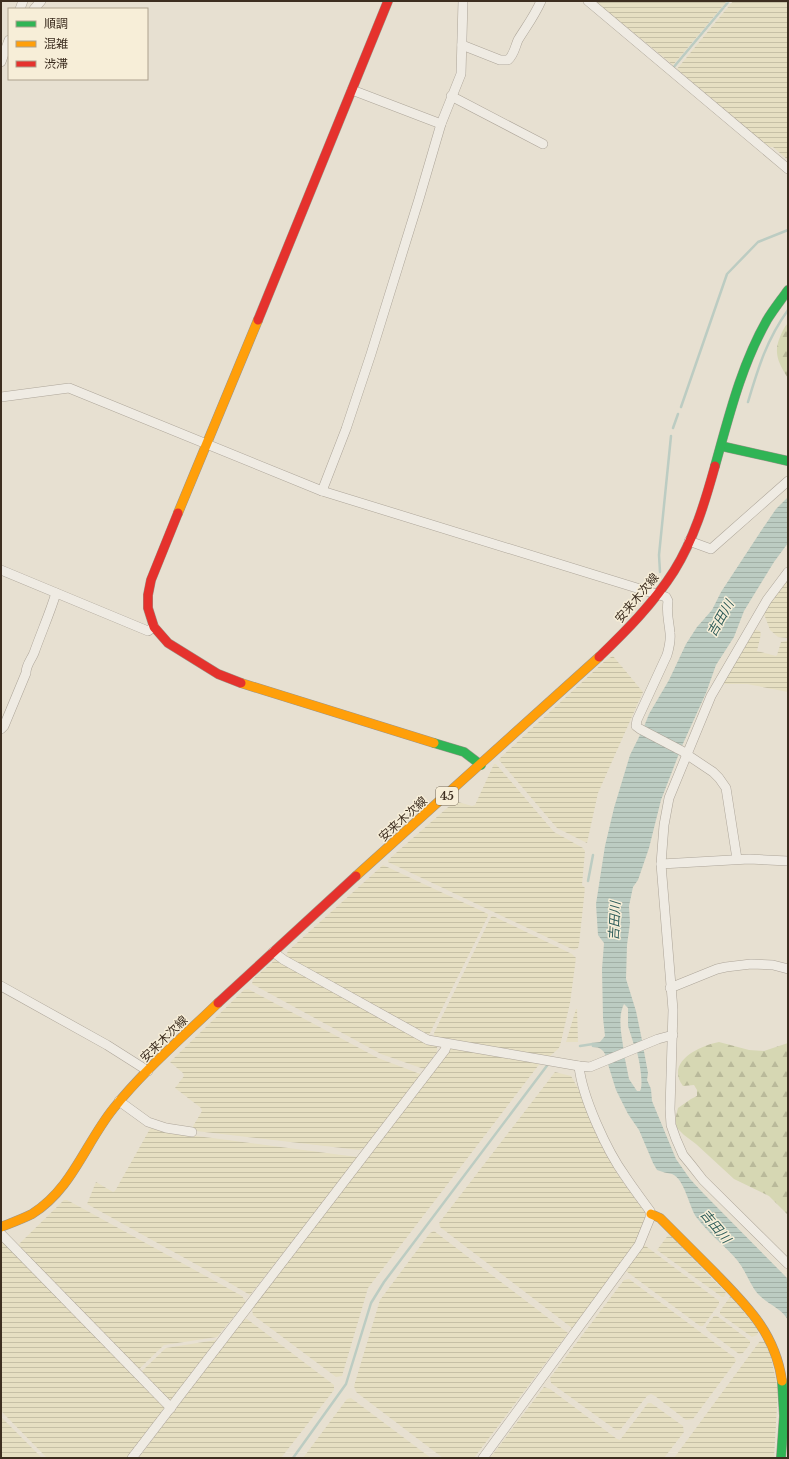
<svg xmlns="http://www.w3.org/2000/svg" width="789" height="1459" viewBox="0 0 789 1459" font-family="'Libre Baskerville','Noto Sans JP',serif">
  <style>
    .farmland { fill: url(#farmland-rules) }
    .forest { fill: url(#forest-firs) }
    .water { fill: url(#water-rules) }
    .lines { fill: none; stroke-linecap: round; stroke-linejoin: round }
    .stream { stroke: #bcccc2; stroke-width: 2.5 }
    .street-casing { stroke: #ada599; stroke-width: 10 }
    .fast-casing { stroke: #9c958a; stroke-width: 10 }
    .slow-casing { stroke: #9c958a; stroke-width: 10 }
    .jam-casing { stroke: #9c958a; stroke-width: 10 }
    .street { stroke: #efebe3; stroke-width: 9 }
    .fast { stroke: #30b455; stroke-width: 9 }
    .slow { stroke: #ff9f0a; stroke-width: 9 }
    .jam { stroke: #e5322d; stroke-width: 9 }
    .labels { text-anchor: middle; stroke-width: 3; stroke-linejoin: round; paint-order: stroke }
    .shield { fill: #f7eed8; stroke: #756857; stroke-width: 1 }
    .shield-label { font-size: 11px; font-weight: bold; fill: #3d2e20 }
    .street-label { font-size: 12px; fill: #3d2e20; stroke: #f7eed8 }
    .water-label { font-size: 13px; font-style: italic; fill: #2f5d5a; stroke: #f7eed8 }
  </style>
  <defs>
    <pattern id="farmland-rules" width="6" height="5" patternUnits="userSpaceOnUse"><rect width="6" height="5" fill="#e6dfc2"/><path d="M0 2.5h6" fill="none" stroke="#c6c0a6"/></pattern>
    <pattern id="forest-firs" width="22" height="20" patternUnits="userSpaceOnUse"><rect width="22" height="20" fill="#d6d7b3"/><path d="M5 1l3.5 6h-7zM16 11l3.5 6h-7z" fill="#b9b99a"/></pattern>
    <pattern id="water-rules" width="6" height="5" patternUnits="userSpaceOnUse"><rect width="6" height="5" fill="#bcccc2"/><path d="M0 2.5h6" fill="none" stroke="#a2b0a6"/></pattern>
  </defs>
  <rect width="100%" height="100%" fill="#e7e0d1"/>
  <g class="farmland">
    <polygon points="595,1 727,1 673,65"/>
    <polygon points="733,1 788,1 788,160 773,147 769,147 677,69"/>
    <polygon points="788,578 788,638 778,637 770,630 764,614 779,589"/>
    <polygon points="754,629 760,631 761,634 757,651 776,656 777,655 781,642 788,641 788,692 747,684 724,684 724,682"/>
    <polygon points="613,656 643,692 598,793 587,843 557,828 499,760 499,759 606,660"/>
    <polygon points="494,764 496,764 554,832 583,848 585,851 582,885 585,888 579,944 578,948 574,950 388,862 388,860 455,801 472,806 475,805"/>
    <polygon points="383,865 488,914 488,916 429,1035 287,958 286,956 288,951"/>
    <polygon points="493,916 572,954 576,958 570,1003 560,1046 558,1049 549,1057 434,1037 434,1033 491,917"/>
    <polygon points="275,960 279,961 427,1044 437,1046 437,1052 424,1069 381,1054 252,984 253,979"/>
    <polygon points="248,989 378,1058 420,1074 421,1075 365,1147 359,1150 196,1131 192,1128 202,1111 201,1108 175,1088 184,1076 183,1073 170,1062 244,990"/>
    <polygon points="576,1009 577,1009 578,1042 566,1042"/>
    <polygon points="452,1047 541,1062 368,1288 342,1376 336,1377 253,1315 252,1309"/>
    <polygon points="555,1072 571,1076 579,1090 599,1140 618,1175 647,1215 634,1245 576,1327 572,1328 440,1227 439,1223"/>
    <polygon points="151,1127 189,1135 357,1157 358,1158 250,1295 228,1282 87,1204 96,1182 113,1192 115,1191"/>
    <polygon points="64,1200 67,1200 80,1207 242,1296 246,1302 217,1337 164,1345 140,1368 138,1368 18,1246 19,1244"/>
    <polygon points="434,1231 568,1333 474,1458 443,1458 356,1392 354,1386 380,1300 430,1233"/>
    <polygon points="669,1234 726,1293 724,1297 722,1297 657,1250"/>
    <polygon points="1,1239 166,1407 128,1458 47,1458 1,1411"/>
    <polygon points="643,1244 719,1301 719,1304 703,1326 700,1326 626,1271 628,1263"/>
    <polygon points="629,1279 735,1358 736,1361 693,1419 686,1420 655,1396 651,1394 647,1396 620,1430 616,1430 551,1383 550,1378 624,1280"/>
    <polygon points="730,1297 732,1298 759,1330 757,1335 752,1337 720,1314 720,1311"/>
    <polygon points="714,1316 717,1316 750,1341 750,1344 743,1353 739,1354 707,1330 706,1327"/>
    <polygon points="244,1319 247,1319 334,1385 334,1390 281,1458 140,1458 140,1456"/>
    <polygon points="216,1340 217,1341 171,1401 168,1401 141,1372 166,1348"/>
    <polygon points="760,1341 765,1342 770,1353 778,1389 774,1458 674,1458"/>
    <polygon points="544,1387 550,1389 617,1439 620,1440 648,1403 651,1403 683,1426 684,1432 664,1458 490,1458"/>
    <polygon points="351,1398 431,1458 303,1458 347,1399"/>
    <polygon points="1,1417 42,1458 1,1458"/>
  </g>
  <g class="forest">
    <path d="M788 323V378C779 364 773 353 780 337 782 332 784 327 788 323Z"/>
    <path d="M719 1042 749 1050 764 1051 788 1043V1215L769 1196 734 1179 696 1144 684 1135 677 1128 675 1120 678 1108 691 1099 697 1096V1090L694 1085 683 1086C665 1062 699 1046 719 1042Z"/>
  </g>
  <g class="water">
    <polygon points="788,497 788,543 774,562 744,611 734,637 716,665 706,693 681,748 643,729 649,714 669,680 686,644 697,627 712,610 721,592 761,531 776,509"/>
    <path d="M642 731 680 751 661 800 649 848 638 880 633 887 629 906 630 923 627 945 626 979 636 1011 643 1045 635 1048 628 1026V1008L624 1004C617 1018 622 1037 624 1052L607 1059C604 1050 601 1047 592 1047L591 1043 600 1042 605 1036 603 1018 602 969 604 943 598 935 596 904 605 846 614 808 630 755Z"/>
    <path d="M643 1046 648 1073 647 1080 651 1089 652 1101 676 1159 690 1179 703 1193 788 1279V1320C781 1308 767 1304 758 1294 750 1285 746 1271 737 1260 725 1246 709 1234 697 1218 689 1208 685 1179 672 1174 667 1173 662 1172 657 1170L653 1163 639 1130 628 1114 616 1090 607 1061 624 1054 629 1079 637 1091H640C644 1085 639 1057 636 1049Z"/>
  </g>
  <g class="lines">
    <g class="stream">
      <polyline points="673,68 729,1"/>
      <path d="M748 402C758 368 767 339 788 310"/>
      <polyline points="681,407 727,274 758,242 788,230"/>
      <polyline points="673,428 678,414"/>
      <polyline points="660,572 659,555 671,436"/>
      <polyline points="588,881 593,855"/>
      <polyline points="580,1046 593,1044"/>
      <polyline points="293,1458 346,1384 371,1303 384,1282 549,1063"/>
    </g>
    <defs>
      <g id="street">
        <polyline points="588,1 788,169"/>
        <polyline points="20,9 23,1"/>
        <polyline points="34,9 41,1"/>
        <path d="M462 45 500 60H508C514 55 515 47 518 40 526 27 535 15 541 1"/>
        <polyline points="1,62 9,40"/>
        <polyline points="352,90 441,124"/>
        <polyline points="451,96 543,144"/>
        <path d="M1 397 69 388 322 491 666 597 668 601C666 613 669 621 670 633 671 641 669 648 667 655L637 720 636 726 640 729 682 751 686 754 713 772 719 778 726 788 737 859"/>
        <polyline points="322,491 346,429 371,354 419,199 441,124 461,74 463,1"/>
        <polyline points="689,541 711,549 788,481"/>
        <polyline points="1,570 148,631 154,627"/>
        <polyline points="788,572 767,600 711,696 669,798 664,825 661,864 673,1010 670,1109 671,1125 676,1139 683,1155 692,1166 703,1180 788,1264"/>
        <path d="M1 729 4 726 26 673C26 665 31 660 34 653 41 633 50 613 56 593"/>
        <polyline points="661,864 749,859 788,861"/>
        <polyline points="273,952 284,960 428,1040 579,1066 590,1067 658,1039 673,1035"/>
        <polyline points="1,986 107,1045 148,1071"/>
        <polyline points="670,988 717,969 726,967 751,964 773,965 788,969"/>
        <polyline points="119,1101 148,1122 166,1128 192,1132"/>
        <polyline points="1,1234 171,1408"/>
        <polyline points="132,1458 445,1050 447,1044"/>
        <path d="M483 1458 639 1245 650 1218V1211C642 1200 633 1188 625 1176 607 1151 582 1097 579 1066"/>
      </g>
      <g id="fast">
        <polyline points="721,446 788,461"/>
        <path d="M715 466C729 416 741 366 767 320 773 310 781 300 788 290"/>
        <polyline points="434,743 464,752 481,765"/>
        <polyline points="781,1458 784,1416 782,1381"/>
      </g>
      <g id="slow">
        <polyline points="178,513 258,320"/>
        <polyline points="241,683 434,743"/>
        <polyline points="356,876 599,657"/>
        <path d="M651 1214 660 1218C678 1236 696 1254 714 1272 746 1305 775 1332 782 1381"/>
        <path d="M1 1227C11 1223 22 1219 32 1214 72 1189 85 1144 113 1109 144 1070 183 1037 218 1003"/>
      </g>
      <g id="jam">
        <polyline points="258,320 388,1"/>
        <polyline points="178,513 151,580 148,595 148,608 154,627 168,643 218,674 241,683"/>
        <path d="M599 657C626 631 653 604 674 571 694 539 705 502 715 466"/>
        <polyline points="218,1003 356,876"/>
      </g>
    </defs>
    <use href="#street" class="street-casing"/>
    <use href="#fast" class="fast-casing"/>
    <use href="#slow" class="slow-casing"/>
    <use href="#jam" class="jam-casing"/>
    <use href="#street" class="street"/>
    <use href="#fast" class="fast"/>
    <use href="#slow" class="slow"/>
    <use href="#jam" class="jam"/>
  </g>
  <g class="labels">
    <rect class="shield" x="436" y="787" width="22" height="18" rx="3"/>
    <g class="shield-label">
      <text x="447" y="800">45</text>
    </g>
    <g class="street-label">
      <text transform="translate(637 598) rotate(-50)" y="4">安来木次線</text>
      <text transform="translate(403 819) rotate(-42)" y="4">安来木次線</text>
      <text transform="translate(164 1039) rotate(-44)" y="4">安来木次線</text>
    </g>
    <g class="water-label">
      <text transform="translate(720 618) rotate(-60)" y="5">吉田川</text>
      <text transform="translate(614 921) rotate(-87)" y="5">吉田川</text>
      <text transform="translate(716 1226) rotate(50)" y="5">吉田川</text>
    </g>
  </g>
  <rect width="789" height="1459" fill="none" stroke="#3d2e20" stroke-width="4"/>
  <rect x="8" y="8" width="140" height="72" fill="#f7eed8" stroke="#ada18e"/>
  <rect x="16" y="21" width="20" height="6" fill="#30b455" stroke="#ada18e"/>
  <text x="44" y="28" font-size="12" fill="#3d2e20">順調</text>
  <rect x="16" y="41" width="20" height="6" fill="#ff9f0a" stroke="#ada18e"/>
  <text x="44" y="48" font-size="12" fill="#3d2e20">混雑</text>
  <rect x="16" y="61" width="20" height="6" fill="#e5322d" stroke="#ada18e"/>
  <text x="44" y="68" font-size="12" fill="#3d2e20">渋滞</text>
</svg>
